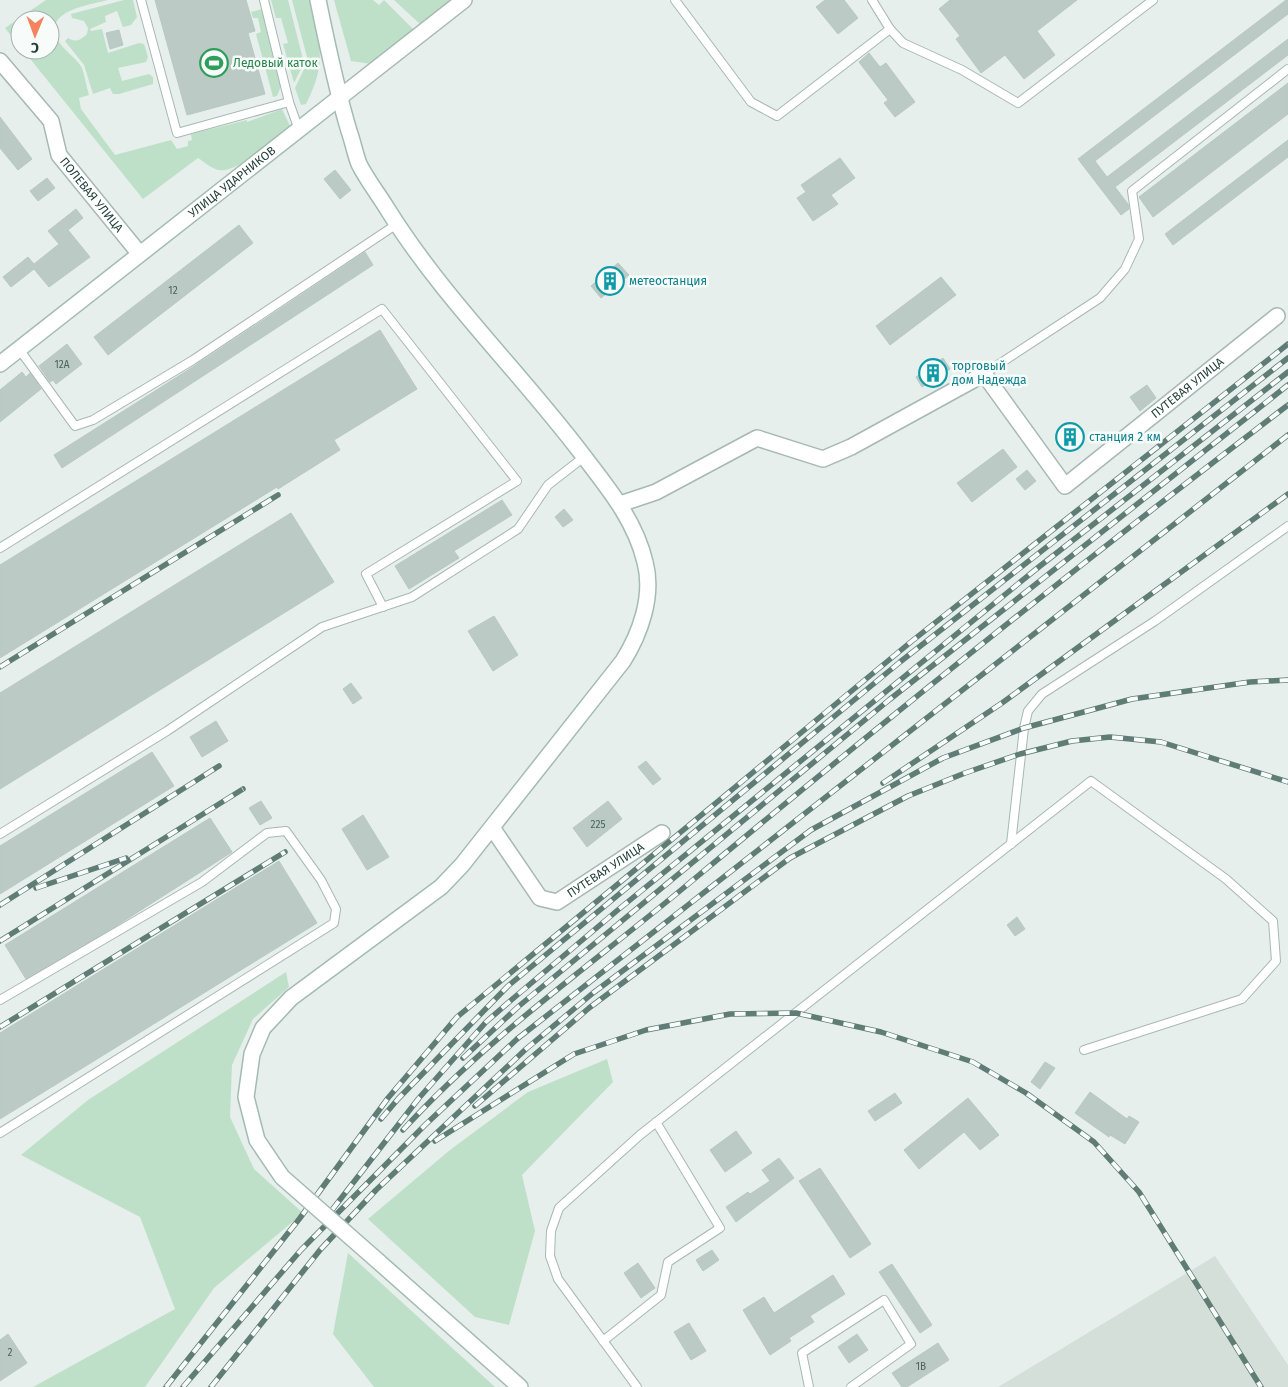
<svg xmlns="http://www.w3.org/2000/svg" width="1288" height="1387" viewBox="0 0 1288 1387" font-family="'Fira Sans',sans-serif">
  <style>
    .built { fill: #d4dfda }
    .green { fill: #bfe0c8 }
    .building { fill: #bbcac4; stroke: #b8c9c2 }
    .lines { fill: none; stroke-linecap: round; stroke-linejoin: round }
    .lane-casing { stroke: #a8b8b2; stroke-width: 10 }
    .street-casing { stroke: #a8b8b2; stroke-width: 18 }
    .secondary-casing { stroke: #a4bbb3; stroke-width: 18 }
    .lane { stroke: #fff; stroke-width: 8 }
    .street { stroke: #fff; stroke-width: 15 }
    .secondary { stroke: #fff; stroke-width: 15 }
    .rail-casing { stroke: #5f7d75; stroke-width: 5.5 }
    .rail { stroke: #f7fbf9; stroke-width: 4; stroke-dasharray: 11; stroke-linecap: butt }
    .secondary-bridge-casing { stroke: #a4bbb3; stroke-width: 18; stroke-linecap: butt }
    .secondary-bridge { stroke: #fff; stroke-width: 15 }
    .labels { text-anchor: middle; stroke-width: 5; stroke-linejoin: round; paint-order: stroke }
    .number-label { font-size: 10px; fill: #4a645c }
    .leisure-label { font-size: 12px; fill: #27864d; stroke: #f7fbf9; text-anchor: start }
    .street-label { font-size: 12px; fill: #24423a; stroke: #f7fbf9 }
    .culture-label { font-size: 12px; fill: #0d838f; stroke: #f7fbf9; text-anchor: start }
  </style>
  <rect width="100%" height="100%" fill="#e6efeb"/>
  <polygon class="built" points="1215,1256 1288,1365 1288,1387 998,1387"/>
  <g class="green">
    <path d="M46 0H108C91 5 44 10 57 38 62 50 76 57 82 68 85 76 86 86 89 95L79 98 81 109 115 155 171 140 177 149 188 146V141L192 140 191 134 247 120V122L282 109 290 126C274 139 238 174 218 170 211 168 204 162 198 158L143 199 23 50H50V20H20V47L5 28Z"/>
    <path d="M124 0H133L137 17 131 25 123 27 117 11 105 16 106 22 90 29 91 31 102 29 108 53 139 43 144 44 148 57 146 62 118 68 122 81 149 74 153 77V84L119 94H113L110 88 93 94 84 65 65 41 68 38C77 43 80 40 87 34L88 28 84 21 72 18 71 14Z"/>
    <polygon points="271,0 288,0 304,63 294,83 283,44 288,43 281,18 276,18"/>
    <path d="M292 0H309C320 44 328 61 306 104L301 105 295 88 308 61Z"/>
    <polygon points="334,0 373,0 379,5 384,0 414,30 372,64 351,61"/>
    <polygon points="394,0 452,0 420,24"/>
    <polygon points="262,9 281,86 277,96 273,97 256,34 261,32 258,18 253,18 251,12"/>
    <polygon points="286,972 289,987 253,1019 232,1065 230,1117 254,1169 303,1213 214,1288 145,1387 33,1387 175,1309 140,1217 21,1155 88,1100"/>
    <polygon points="607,1059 613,1082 522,1175 535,1231 509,1325 475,1317 368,1219 450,1150 528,1092"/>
    <polygon points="348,1253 495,1387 374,1387 333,1334"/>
  </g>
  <g class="building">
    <polygon points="155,0 246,0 255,31 248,33 265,94 187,115"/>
    <polygon points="825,0 844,0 858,18 838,34 816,7"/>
    <polygon points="950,0 1077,0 1037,31 1055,55 1024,79 1005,55 981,73 956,39 960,36 939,9"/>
    <polygon points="1286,0 1288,0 1288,14 1095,161 1107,177 1288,39 1288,55 1115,187 1128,204 1129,209 1121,215 1078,159"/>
    <polygon points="119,30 123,45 110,49 106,33"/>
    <polygon points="869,53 880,67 886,63 915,102 895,117 884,103 888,100 859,62"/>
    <polygon points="1288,83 1288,114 1153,217 1139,197"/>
    <polygon points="0,117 32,159 18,170 0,148"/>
    <polygon points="1288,140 1288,157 1173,245 1165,234"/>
    <polygon points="840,158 855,178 831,195 838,204 813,221 797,198 806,192 801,185"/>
    <polygon points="335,170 351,190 340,199 324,179"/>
    <polygon points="47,178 55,188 38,201 30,191"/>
    <polygon points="76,209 83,218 68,230 90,257 49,287 34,269 11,287 3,277 28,257 34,264 59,244 48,231"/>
    <polygon points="239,225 253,243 108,355 94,337"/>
    <polygon points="365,252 373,265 62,468 54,455 196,365"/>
    <polygon points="618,263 629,275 601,298 591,286"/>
    <polygon points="941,277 956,295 890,345 876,326"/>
    <polygon points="380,330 417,389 334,440 340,450 278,489 277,487 0,658 0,565"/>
    <polygon points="67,344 82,364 56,384 53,380 50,382 39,366"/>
    <polygon points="943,358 950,369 922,387 916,377"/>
    <polygon points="22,372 26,377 30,373 41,389 0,422 0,390"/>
    <polygon points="1147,385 1156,398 1140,411 1130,397"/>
    <polygon points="1075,424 1084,437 1066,450 1056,437"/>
    <polygon points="1003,449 1017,467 972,502 957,483"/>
    <polygon points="1027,470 1036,481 1025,490 1016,479"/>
    <polygon points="502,500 512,515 454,551 459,558 409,589 395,566"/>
    <polygon points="564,509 573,520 563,527 555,517"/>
    <polygon points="291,513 334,582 0,789 0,693"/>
    <polygon points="494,616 518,655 493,671 468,631"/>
    <polygon points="351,683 362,698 353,704 343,689"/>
    <polygon points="216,721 228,741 202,757 190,737"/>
    <polygon points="152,752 174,786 0,894 0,846"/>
    <polygon points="646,761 661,779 653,785 638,767"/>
    <polygon points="261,801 272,818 260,825 249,808"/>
    <polygon points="608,801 622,819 587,847 573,828"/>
    <polygon points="363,815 389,857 367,870 342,829"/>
    <polygon points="210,818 232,852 116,926 26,979 5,945"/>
    <polygon points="279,861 317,923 0,1119 0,1033"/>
    <polygon points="1017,917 1025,929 1015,936 1007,925"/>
    <polygon points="1045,1062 1055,1068 1040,1089 1031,1082"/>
    <polygon points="1090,1092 1127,1119 1129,1116 1139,1122 1125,1144 1110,1135 1109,1137 1075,1113"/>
    <polygon points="895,1093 902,1103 875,1121 868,1111"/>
    <polygon points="968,1098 999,1135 980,1150 964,1132 919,1169 904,1150"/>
    <polygon points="736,1131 752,1153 725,1172 710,1150"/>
    <polygon points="779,1158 794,1178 736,1222 726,1207 748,1192 750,1194 770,1181 762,1170"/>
    <polygon points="820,1168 871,1244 850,1258 799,1181"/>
    <polygon points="712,1250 719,1260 703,1271 696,1260"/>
    <polygon points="638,1263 655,1288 641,1298 624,1273"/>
    <polygon points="892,1264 932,1325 920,1333 879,1272"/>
    <polygon points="833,1275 845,1294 810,1316 814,1322 789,1338 791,1341 770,1355 743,1310 764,1297 774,1313"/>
    <polygon points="689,1323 706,1351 691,1360 674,1332"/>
    <polygon points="8,1334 27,1363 0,1381 0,1340"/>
    <polygon points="857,1334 868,1350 849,1363 838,1347"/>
    <polygon points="938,1343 949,1360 907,1387 902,1387 892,1373"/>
  </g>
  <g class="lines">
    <defs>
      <g id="lane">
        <polyline points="141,0 177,133 289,102"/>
        <polyline points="264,0 289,102 299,130"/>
        <polyline points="675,0 751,102 777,116 890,29 903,43 962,70 1018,103 1153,0"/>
        <polyline points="872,0 890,29"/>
        <polyline points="19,349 75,426 93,420 193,360 397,224"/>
        <polyline points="984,374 1100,298 1125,269 1139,239 1132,191 1288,69"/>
        <polyline points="0,548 382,309 517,481 366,574 383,607"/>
        <polyline points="0,834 167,731 322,627 412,597 518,529 548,485 584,457"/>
        <polyline points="1011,844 1024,728 1028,711 1042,694 1155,621 1288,526"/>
        <polyline points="0,1000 202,882 267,833 286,831 321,880 336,909 334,923 0,1133"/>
        <polyline points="603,1341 661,1295 668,1262 720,1228 656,1122"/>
        <polyline points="637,1387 558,1279 550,1256 551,1231 559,1208 640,1135 1091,781 1226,879 1273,921 1276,961 1242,999 1084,1050"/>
        <polyline points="809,1387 802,1353 884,1300 911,1344 851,1387"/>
      </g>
      <g id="street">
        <path id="s1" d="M0 61 51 121 59 155 139 253"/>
        <polyline points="339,98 464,0"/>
        <path id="s2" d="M620 504 656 492 757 438 823 459 851 447 984 374 1065 486 1277 316"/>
        <path id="s3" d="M493 829 540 898 557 902 662 833"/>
      </g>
      <g id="secondary">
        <path id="s4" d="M0 364 339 98"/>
        <path d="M282 1177 257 1140 246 1097 252 1054 263 1028 291 998 441 887 462 865 623 661C640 634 654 596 645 562 635 520 608 488 582 454 519 371 443 298 388 210 379 195 367 180 359 164 355 154 353 142 349 131 336 88 327 44 318 0"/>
        <polyline points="379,1262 520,1387"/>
      </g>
    </defs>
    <use href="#lane" class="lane-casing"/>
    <use href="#street" class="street-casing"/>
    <use href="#secondary" class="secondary-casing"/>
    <use href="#lane" class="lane"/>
    <use href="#street" class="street"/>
    <use href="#secondary" class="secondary"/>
    <defs>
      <g id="rail">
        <polyline points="0,667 278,495"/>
        <polyline points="883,783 1002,703 1288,494"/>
        <polyline points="36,888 126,858"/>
        <polyline points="0,905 219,766"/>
        <polyline points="0,941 243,789"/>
        <polyline points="0,1027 285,852"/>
        <polyline points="463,1058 519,1006 889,700 1288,385"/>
        <polyline points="475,1106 589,1008 790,858 908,796 965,773 1020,754 1072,741 1110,737 1161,742 1288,782"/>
        <polyline points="381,1119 398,1099 508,986 900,662 1288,358"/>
        <path d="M403 1130C486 1039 587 968 681 890 880 724 1082 562 1288 405"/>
        <polyline points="435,1141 574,1054 646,1030 730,1014 796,1013 881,1032 973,1062 1026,1093 1094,1142 1139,1192 1261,1387"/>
        <polyline points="332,1210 419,1098 486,1022 516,996 619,909 1040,566 1288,372"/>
        <polyline points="166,1387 300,1218 388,1098 457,1017 912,641 1288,344"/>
        <polyline points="183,1387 301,1250 425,1125 517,1039 1288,435"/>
        <polyline points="211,1387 320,1250 376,1190 526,1049 593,993 811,830 943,758 1024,728 1132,699 1250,682 1288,680"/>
      </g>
    </defs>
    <use href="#rail" class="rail-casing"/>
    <use href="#rail" class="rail"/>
    <defs>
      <polyline id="secondary-bridge" points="282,1177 379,1262"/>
    </defs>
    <use href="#secondary-bridge" class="secondary-bridge-casing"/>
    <use href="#secondary-bridge" class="secondary-bridge"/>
  </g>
  <defs>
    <symbol id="stadium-ring" viewBox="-11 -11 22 22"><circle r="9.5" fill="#f7fbf9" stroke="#2e9e5b" stroke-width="1.5"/><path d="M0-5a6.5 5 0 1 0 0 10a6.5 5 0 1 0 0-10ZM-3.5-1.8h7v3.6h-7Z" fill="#2e9e5b"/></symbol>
    <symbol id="building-ring" viewBox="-11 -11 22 22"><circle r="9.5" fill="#f7fbf9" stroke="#0f9aa8" stroke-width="1.5"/><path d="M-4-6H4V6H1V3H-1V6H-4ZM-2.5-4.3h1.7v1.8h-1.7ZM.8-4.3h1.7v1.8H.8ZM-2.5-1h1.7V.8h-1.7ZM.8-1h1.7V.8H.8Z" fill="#0f9aa8"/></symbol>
  </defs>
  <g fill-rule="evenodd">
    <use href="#stadium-ring" x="198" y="47" width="32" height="32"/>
    <use href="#building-ring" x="594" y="265" width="32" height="32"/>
    <use href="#building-ring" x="917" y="357" width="32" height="32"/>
    <use href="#building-ring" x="1054" y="421" width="32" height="32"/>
  </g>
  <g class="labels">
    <g class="number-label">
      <text x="173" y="294">12</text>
      <text x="62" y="368">12А</text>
      <text x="598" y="828">225</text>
      <text x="10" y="1356">2</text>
      <text x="921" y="1370">1В</text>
    </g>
    <g class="leisure-label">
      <text x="233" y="67">Ледовый каток</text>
    </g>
    <g class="street-label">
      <text dy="4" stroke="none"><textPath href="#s4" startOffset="295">УЛИЦА УДАРНИКОВ</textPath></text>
      <text dy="4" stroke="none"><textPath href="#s1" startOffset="165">ПОЛЕВАЯ УЛИЦА</textPath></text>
      <text dy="4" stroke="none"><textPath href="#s2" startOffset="699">ПУТЕВАЯ УЛИЦА</textPath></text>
      <text dy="4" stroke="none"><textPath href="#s3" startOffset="159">ПУТЕВАЯ УЛИЦА</textPath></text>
    </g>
    <g class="culture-label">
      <text x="629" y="285">метеостанция</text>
      <text x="952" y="370">торговый<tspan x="952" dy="14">дом Надежда</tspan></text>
      <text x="1089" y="441">станция 2 км</text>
    </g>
  </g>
  <g transform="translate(35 35) rotate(181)"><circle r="24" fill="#f7fbf9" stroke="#a3b1ad"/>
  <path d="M0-4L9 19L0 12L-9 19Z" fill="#f4845f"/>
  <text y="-8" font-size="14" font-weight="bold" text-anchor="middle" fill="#24423a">С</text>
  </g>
</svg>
